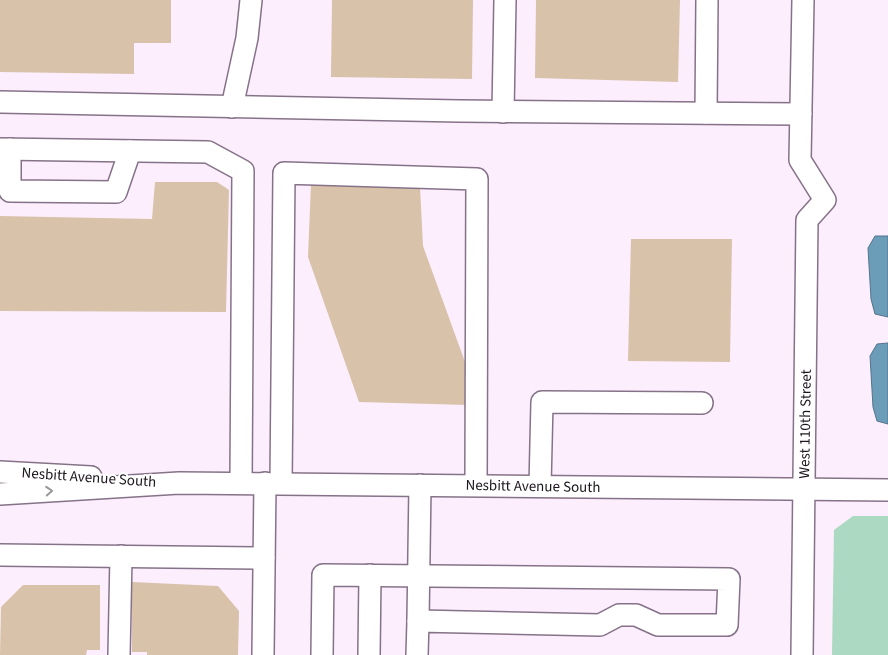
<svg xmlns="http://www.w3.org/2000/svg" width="888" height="655" viewBox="0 0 888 655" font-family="'Source Sans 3',sans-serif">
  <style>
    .green { fill: #abd9c1 }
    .water { fill: #6b9db9; stroke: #53748a }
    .building { fill: #d8c2aa }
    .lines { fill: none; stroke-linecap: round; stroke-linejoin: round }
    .minor-casing { stroke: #867288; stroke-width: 24 }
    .minor { stroke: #fff; stroke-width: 21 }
    .oneway { stroke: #999699 }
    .labels { text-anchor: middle; stroke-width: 4; stroke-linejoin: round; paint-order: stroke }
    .street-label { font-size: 15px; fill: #1c151d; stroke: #fff }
  </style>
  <rect width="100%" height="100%" fill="#fceefd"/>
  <polygon class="green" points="853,516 888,516 888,655 832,655 834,530"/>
  <g class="water">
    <polygon points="875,236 888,236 888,317 875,314 871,299 868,248"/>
    <polygon points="888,343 888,424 877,421 873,407 870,356 877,344"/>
  </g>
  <g class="building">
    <polygon points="0,0 171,0 171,43 134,43 134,74 0,72"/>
    <polygon points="332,0 473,0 472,79 331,77"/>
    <polygon points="536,0 680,0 678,82 535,78"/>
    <polygon points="155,182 217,182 229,190 226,312 0,311 0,216 152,219"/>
    <polygon points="311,184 420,187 423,246 469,373 468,405 359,402 308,257"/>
    <polygon points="631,239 732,239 730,362 628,361"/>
    <polygon points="132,582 218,586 239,611 238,655 147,655 147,652 132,652"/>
    <polygon points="23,585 100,585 100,650 87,650 86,655 0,655 1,607"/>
  </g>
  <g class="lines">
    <defs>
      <g id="minor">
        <polyline points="0,102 459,111 801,114"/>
        <polyline points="232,107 247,38 251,0"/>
        <polyline points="503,112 505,0"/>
        <polyline points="706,113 707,0"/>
        <polyline points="0,149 208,152 243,171 241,483"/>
        <polyline points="10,149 10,191 116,192 130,151"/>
        <polyline points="0,472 91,477"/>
        <polyline points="281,483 284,173 477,179 476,485"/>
        <polyline points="540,486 542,402 702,403"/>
        <polyline points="0,494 179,483 888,490"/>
        <polyline points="0,555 264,558"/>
        <polyline points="418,621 420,485"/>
        <polyline points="119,655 121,556"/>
        <polyline points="263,655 265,483"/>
        <polyline points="322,655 323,575 729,579 727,625 658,625 636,615 619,615 600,625 418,621 417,655"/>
        <polyline points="369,655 370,575"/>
        <polyline points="802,655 807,220 825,200 800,160 803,0"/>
      </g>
    </defs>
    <use href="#minor" class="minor-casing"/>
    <use href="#minor" class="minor"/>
  </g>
  <defs><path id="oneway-chevron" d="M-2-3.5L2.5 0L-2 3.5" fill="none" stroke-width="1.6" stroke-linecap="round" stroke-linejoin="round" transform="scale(1.25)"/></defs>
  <use class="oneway" href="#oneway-chevron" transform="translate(49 491) rotate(-4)"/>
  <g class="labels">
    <g class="street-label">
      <text transform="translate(805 424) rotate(-89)" y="5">West 110th Street</text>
      <text transform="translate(89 477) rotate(4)" y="5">Nesbitt Avenue South</text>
      <text transform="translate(533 486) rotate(1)" y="5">Nesbitt Avenue South</text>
    </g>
  </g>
</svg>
